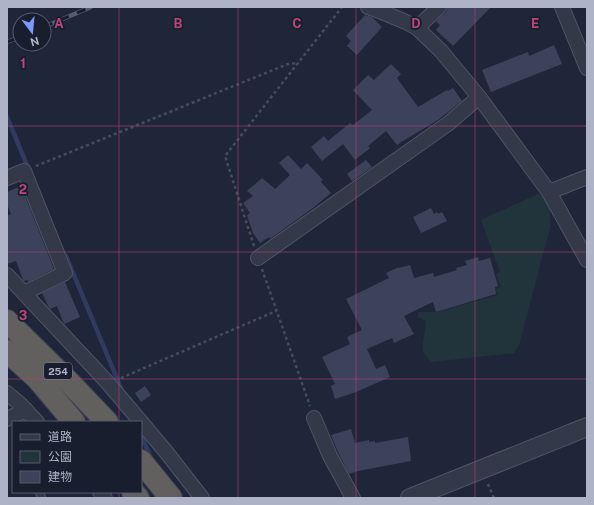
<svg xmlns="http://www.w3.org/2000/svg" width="594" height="505" viewBox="0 0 594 505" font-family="'Public Sans','Noto Sans JP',sans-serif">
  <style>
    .green { fill: #22343b }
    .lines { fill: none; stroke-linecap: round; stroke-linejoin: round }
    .stream { stroke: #313b60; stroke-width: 4.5 }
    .building { fill: #3b425a }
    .service-casing { stroke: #4e5365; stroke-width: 9 }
    .minor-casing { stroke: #4e5365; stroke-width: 16 }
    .tertiary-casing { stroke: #4e5365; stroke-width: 20 }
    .trunk-casing { stroke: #3b4052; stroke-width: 24 }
    .path { stroke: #3f5158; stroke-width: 2.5; stroke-dasharray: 3 3; stroke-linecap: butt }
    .service { stroke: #34394a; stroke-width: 7 }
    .minor { stroke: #34394a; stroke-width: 14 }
    .tertiary { stroke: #34394a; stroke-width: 18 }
    .trunk { stroke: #61605e; stroke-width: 22 }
    .rail-casing { stroke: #555c72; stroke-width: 4.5 }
    .rail { stroke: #191e2f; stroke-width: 3; stroke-dasharray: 9; stroke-linecap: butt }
    .grid { fill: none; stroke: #bc467b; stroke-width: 1; stroke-opacity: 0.55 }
    .labels { text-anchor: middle; stroke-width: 3.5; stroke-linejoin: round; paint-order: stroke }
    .shield { fill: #191e2f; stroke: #818699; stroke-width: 1 }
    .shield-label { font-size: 10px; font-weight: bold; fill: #aeb3c7 }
    .grid-label { font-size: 13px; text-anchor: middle; font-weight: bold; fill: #bc467b; stroke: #191e2f; stroke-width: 3.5; stroke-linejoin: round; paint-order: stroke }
  </style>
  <rect width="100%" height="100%" fill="#20263a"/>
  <polygon class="green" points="538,194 543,197 550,208 550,228 519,345 514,353 431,362 422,351 426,321 418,317 418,312 438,312 498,295 496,289 501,287 496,274 500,272 481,220"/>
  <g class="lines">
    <g class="stream">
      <polyline points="7,117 29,170"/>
      <polyline points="66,256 123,393"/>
      <polyline points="141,435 151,458"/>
    </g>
  </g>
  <g class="building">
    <polygon points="447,7 491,7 453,46 436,30 440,25 436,21 445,13 447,10"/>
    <polygon points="365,15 372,17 382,27 357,55 347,46 351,41 346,36"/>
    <polygon points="554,45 562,64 491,92 482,70 528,52 529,56"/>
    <polygon points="391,64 401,74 397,78 418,107 447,90 448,91 453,88 462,101 438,120 403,141 397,145 386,131 368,146 370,148 355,160 343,144 322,161 311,147 324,136 328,141 350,123 353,125 372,110 353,90 368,75 374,80"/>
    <polygon points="288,155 301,169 307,163 323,180 321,182 331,193 313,208 270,239 269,237 260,243 253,233 247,215 250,213 243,203 253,196 247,191 262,178 275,189 290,175 279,163"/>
    <polygon points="366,160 372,167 352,181 347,174"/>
    <polygon points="21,186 54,269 28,282 28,280 24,281 23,280 16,261 7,264 7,216 11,214 7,204 7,192"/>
    <polygon points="431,208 434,214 437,212 438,214 442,212 447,221 421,233 413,217"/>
    <polygon points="478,257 479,261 490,258 498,286 495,287 496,294 436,312 433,302 404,316 414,334 394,343 392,338 367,349 376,369 385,365 390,377 356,392 335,399 331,386 335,384 322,357 350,344 347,337 362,330 346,299 389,278 386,273 399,267 399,268 410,265 414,278 433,273 434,277 457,270 456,268 467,265 465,261"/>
    <polygon points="65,282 80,317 64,324 57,306 50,309 48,306 42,293"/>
    <polygon points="145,386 151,395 141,402 135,393"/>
    <polygon points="351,429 355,443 369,440 369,442 375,441 375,443 408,437 411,461 358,471 349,474 338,452 331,435"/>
  </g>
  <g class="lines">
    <defs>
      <polyline id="service" points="39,492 42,498"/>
      <g id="minor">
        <polyline points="368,7 382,12 406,22 417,28 441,51 479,97 549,192 587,260"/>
        <polyline points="562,7 587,68"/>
        <polyline points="417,28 439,7"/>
        <polyline points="7,178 24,171 65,273 24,293"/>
        <polyline points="549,192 587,177"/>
        <polyline points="258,258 449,123 479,97"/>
        <polyline points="7,275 108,383 141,422"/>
        <polyline points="7,393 20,404 37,422"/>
        <polyline points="314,418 330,456 353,498"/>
        <polyline points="7,419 26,410"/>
        <polyline points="141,422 167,453 202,498"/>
        <polyline points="100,492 105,498"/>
      </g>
      <polyline id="tertiary" points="410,498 587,427"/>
      <g id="trunk">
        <polyline points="7,321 68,381 107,422"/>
        <polyline points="7,351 37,378 74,422"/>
        <polyline points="141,461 171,498"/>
        <polyline points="133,492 138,498"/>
      </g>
    </defs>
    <use href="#service" class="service-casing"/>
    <use href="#minor" class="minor-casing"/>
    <use href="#tertiary" class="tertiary-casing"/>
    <use href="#trunk" class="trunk-casing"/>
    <g class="path">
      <polyline points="36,166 288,64 298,63"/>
      <polyline points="254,246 225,156 342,7"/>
      <polyline points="262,269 310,406"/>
      <polyline points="121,378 276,311"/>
      <polyline points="488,484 494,498"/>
    </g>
    <use href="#service" class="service"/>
    <use href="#minor" class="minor"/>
    <use href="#tertiary" class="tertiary"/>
    <use href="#trunk" class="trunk"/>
    <defs>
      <g id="rail">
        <polyline points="44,27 91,7"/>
        <polyline points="7,42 20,37"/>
      </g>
    </defs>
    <use href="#rail" class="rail-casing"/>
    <use href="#rail" class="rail"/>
  </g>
  <path class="grid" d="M119 7V422M238 7V498M356 7V498M475 7V498M7 126H587M7 252H587M7 379H587M119 492V498"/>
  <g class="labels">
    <rect class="shield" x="44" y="363" width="28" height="16" rx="3"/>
    <g class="shield-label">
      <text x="58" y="375">254</text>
    </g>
  </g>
  <g class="grid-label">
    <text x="59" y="28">A</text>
    <text x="178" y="28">B</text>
    <text x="297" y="28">C</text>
    <text x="416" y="28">D</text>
    <text x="535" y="28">E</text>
    <text x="23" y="68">1</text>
    <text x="23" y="194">2</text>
    <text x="23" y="320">3</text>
  </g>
  <rect width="594" height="505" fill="none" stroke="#aeb3c7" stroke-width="16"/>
  <rect x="12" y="421" width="130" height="72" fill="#191e2f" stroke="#555a6c"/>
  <rect x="20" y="434" width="20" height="6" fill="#34394a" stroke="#555a6c"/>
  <text x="48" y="441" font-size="12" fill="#aeb3c7">道路</text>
  <rect x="20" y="451" width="20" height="12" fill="#22343b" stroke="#555a6c"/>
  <text x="48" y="461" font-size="12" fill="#aeb3c7">公園</text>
  <rect x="20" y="471" width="20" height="12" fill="#3b425a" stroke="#555a6c"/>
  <text x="48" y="481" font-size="12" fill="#aeb3c7">建物</text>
  <g transform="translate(32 32) rotate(164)"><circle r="19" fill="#191e2f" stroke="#555a6c"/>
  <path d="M0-3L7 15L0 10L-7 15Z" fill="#7c97fd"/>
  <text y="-6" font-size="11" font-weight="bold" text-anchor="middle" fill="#aeb3c7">N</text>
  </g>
</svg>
